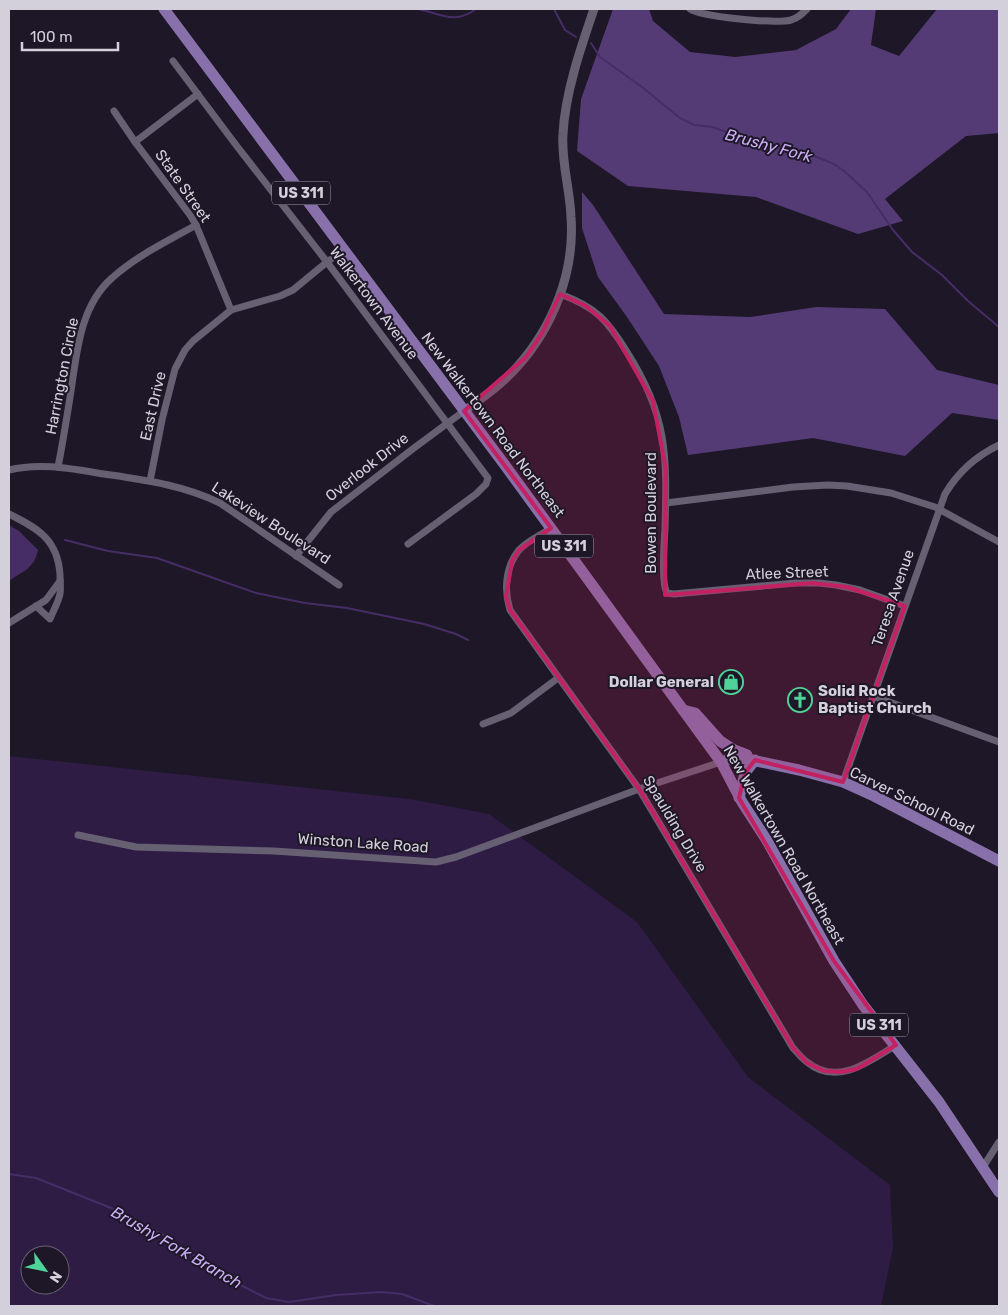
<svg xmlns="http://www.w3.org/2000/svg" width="1008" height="1315" viewBox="0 0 1008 1315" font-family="Rubik,sans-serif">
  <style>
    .green { fill: #2e1c44; fill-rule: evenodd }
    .forest { fill: #543b75 }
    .water { fill: #462d66 }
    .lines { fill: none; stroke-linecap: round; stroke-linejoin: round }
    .stream { stroke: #462d66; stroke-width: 2 }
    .minor { stroke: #676073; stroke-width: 7 }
    .tertiary { stroke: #676073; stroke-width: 9 }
    .primary { stroke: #8870aa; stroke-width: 11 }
    .marked { fill: #c32161; fill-opacity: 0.2; stroke: #c32161; stroke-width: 4; stroke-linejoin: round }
    .labels { text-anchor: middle; stroke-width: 4; stroke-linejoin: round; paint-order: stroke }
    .shield { fill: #1e1727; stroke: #9d98a5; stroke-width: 1 }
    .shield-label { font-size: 14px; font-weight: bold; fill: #d4d0db }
    .street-label { font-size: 15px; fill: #d4d0db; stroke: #1e1727 }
    .poi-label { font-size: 15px; font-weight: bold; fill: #d4d0db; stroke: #1e1727; text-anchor: end }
    .water-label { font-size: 16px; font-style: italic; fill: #cbaff5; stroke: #1e1727 }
  </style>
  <rect width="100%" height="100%" fill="#1e1727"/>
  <path class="green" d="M9 756 410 799 489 814 637 922 748 1077 890 1185 893 1248 881 1306H9ZM30 1255H60V1285H30Z"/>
  <g class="forest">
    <polygon points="613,9 649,9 653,21 690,52 735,57 796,50 836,29 851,9 876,9 871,45 899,56 937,9 999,9 999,133 966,136 885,199 903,221 858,234 756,197 628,186 577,151 581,99"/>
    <polygon points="582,192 593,205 664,314 750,317 816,307 885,309 937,370 999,385 999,420 952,413 905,456 813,438 688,455 679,417 659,366 627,317 598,277 582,228"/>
  </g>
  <path class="water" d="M9 525 19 531 38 550C34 569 23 571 9 581Z"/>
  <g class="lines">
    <g class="stream">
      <path d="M418 9C442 14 454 25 476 9"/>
      <polyline points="554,9 565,30 576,37"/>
      <polyline points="591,43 600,57 642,87 680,118 694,125 713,127 752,142 775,145 812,155 834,164 844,171 867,192 893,230 912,252 942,275 968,301 999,327"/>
      <polyline points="65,540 108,551 157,558 256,593 305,603 347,608 424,624 456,634 468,640"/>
      <polyline points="9,1174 36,1178 116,1210 165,1236 231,1280 266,1298 289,1302 336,1295 381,1292 402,1294 434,1306"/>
    </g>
    <g class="minor">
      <path d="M690 9C703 17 776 24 791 20 798 18 802 14 807 9"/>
      <polyline points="173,61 236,145 327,262 488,478 486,484 476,494 408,544"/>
      <polyline points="114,111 135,142 190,215 196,225 231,310"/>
      <polyline points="135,142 198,94"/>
      <path d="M560 294C596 307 607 320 627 352 668 416 667 456 665 529 664 543 661 583 667 593L674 594 796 583H819L836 585 860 590 905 606"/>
      <path d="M58 467C63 442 67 416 71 391 77 352 80 306 112 278 136 256 168 241 196 225"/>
      <path d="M9 470C40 462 73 469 104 474 144 480 183 485 220 503L339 585"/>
      <polyline points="150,481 162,420 175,369 185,350 193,341 231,310 280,296 293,290 327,262 344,250"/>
      <polyline points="666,503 793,487 828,485 847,486 891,493 935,507 999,542"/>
      <path d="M9 514C37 528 58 539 60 575 60 581 61 588 60 594 58 603 53 611 50 619L36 606"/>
      <path d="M551 528C541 535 527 541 519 550 505 567 504 591 510 610L639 789 793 1048C798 1053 802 1059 807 1062 837 1087 870 1061 896 1045"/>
      <polyline points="296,556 331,512 414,448 464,411"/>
      <polyline points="9,623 46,600 60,581"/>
      <polyline points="873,696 999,742"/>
      <polyline points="483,724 511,713 558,678"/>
      <path d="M843 782 945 494C958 472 976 456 999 445"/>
      <polyline points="78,835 136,847 274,851 436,862 456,857 639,789 721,762"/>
      <polyline points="983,1167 999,1142"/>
    </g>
    <path class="tertiary" d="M464 411C482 398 502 384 517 367 553 327 575 272 571 217 570 189 561 162 563 134 565 93 581 47 594 9"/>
    <g class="primary">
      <polyline points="164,9 507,468 721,762 742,802 766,839 834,961 863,1005 939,1102 999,1192"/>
      <polyline points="683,710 695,713 720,741 734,750 747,755"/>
      <polyline points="721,762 737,757 799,770 843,782 874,796 999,861"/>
      <polyline points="739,798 745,773 755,760"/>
    </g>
  </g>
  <path class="marked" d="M560 294 586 306 610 326 653 401 666 470 665 595 812 583 847 587 905 606 843 782 755 760 745 773 739 798 834 961 896 1045 857 1069 841 1072 824 1071 807 1063 793 1048 639 789 510 610 506 597 512 561 519 550 551 528 464 411 526 357 542 333Z"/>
  <defs>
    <symbol id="shop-ring" viewBox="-11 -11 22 22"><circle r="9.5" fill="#1e1727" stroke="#50d398" stroke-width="1.5"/><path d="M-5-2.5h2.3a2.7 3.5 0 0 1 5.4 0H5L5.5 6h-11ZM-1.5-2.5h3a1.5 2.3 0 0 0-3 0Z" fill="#50d398"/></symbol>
    <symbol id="church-ring" viewBox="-11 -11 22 22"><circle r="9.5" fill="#1e1727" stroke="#50d398" stroke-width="1.5"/><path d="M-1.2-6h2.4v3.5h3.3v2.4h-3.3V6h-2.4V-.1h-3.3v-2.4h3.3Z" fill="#50d398"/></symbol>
  </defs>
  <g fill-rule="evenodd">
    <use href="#shop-ring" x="717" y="668" width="28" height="28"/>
    <use href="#church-ring" x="786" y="686" width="28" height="28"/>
  </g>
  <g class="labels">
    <g class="shield">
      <rect x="272" y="181.5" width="58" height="23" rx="4"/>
      <rect x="535" y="534.5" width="58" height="23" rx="4"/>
      <rect x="850" y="1013.5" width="58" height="23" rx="4"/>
    </g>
    <g class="shield-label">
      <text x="301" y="198">US 311</text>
      <text x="564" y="551">US 311</text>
      <text x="879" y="1030">US 311</text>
    </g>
    <g class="street-label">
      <text transform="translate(183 186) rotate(55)" y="5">State Street</text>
      <text transform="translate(374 303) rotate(53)" y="5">Walkertown Avenue</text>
      <text transform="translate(62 376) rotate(-79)" y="5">Harrington Circle</text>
      <text transform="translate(153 406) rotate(-77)" y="5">East Drive</text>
      <text transform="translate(493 425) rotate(53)" y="5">New Walkertown Road Northeast</text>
      <text transform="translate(367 467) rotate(-38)" y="5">Overlook Drive</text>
      <text transform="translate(651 513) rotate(-90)" y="5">Bowen Boulevard</text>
      <text transform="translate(271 523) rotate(33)" y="5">Lakeview Boulevard</text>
      <text transform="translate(787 573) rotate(-2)" y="5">Atlee Street</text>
      <text transform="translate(893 598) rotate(-71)" y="5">Teresa Avenue</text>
      <text transform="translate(912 801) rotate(26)" y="5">Carver School Road</text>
      <text transform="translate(675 824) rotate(59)" y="5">Spaulding Drive</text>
      <text transform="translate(363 843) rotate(4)" y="5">Winston Lake Road</text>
      <text transform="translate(784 845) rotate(60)" y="5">New Walkertown Road Northeast</text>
    </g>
    <g class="poi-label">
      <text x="714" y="687">Dollar General</text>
      <text x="818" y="696" text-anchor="start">Solid Rock<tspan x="818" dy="17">Baptist Church</tspan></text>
    </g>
    <g class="water-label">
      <text transform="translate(769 145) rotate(15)" y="6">Brushy Fork</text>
      <text transform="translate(177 1247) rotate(30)" y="6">Brushy Fork Branch</text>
    </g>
  </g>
  <rect width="1008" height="1315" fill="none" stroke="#d4d0db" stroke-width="20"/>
  <g transform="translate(45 1270) rotate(123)"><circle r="24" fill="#1e1727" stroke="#67616f"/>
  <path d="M0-4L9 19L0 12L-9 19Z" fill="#50d398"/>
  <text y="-8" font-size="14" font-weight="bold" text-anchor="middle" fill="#d4d0db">N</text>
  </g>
  <path d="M22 42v8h96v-8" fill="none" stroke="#d4d0db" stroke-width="2.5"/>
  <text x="30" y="42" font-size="15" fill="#d4d0db" stroke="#1e1727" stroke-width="4" paint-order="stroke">100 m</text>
</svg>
